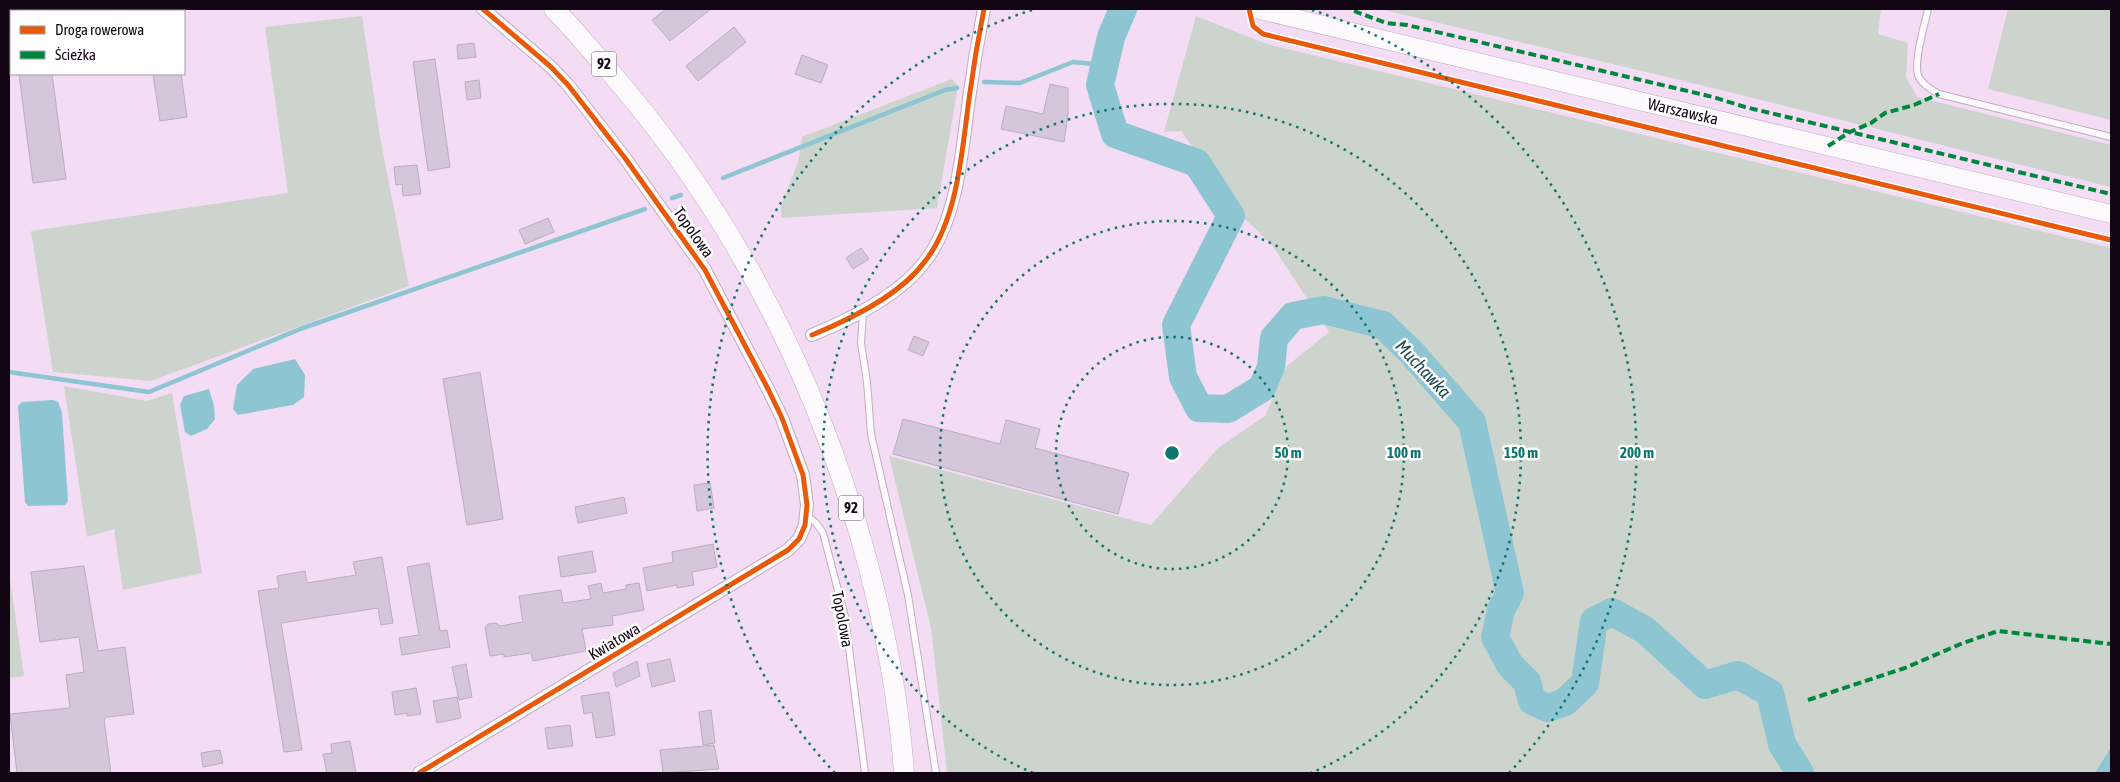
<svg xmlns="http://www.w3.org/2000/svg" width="2120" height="782" viewBox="0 0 2120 782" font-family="'Asap Condensed',sans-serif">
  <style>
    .green { fill: #cdd4cd }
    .water { fill: #8dc5d2 }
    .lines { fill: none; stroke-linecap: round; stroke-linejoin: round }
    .stream { stroke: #8dc5d2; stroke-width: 4.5 }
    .river { stroke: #8dc5d2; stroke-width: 28 }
    .building { fill: #d5c7da; stroke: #bbadc0 }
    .service-casing { stroke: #c0aec1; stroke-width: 8 }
    .minor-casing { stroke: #c0aec1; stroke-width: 14 }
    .secondary-casing { stroke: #c0aec1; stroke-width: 19 }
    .primary-casing { stroke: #c0aec1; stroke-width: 21 }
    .service { stroke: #fdfafd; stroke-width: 6 }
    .minor { stroke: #fdfafd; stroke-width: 12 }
    .secondary { stroke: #fdfafd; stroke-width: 18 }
    .primary { stroke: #fdfafd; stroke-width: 20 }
    .quiet { stroke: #00873e; stroke-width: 4; stroke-dasharray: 8 4; stroke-linecap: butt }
    .cycleway-casing { stroke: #fff; stroke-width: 8 }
    .cycleway { stroke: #e8590c; stroke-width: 5 }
    .ring { fill: none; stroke: #0f766e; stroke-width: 2.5; stroke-dasharray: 2.5 5 }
    .labels { text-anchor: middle; stroke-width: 5; stroke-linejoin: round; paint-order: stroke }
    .shield { fill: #fff; stroke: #5a515a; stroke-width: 1 }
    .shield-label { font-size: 15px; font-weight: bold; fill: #130614 }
    .street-label { font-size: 16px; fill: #130614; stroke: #fff }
    .water-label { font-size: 18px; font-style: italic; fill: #224b50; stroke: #fff }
    .centre { fill: #0f766e; stroke: #fff; stroke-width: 2.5 }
    .ring-label { font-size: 15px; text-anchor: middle; font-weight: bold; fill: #0f766e; stroke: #fff; stroke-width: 5; stroke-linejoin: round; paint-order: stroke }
  </style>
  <rect width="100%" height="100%" fill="#f3dcf4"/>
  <g class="green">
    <polygon points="1380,9 1881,9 1878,34 1908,43 1906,77 1917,97 2111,145 2111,187 1680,80"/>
    <polygon points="2008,9 2111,9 2111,120 1988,89"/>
    <polygon points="362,16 380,137 409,286 151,381 53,372 31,231 288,193 265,27"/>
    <polygon points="1196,16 1267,44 2111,248 2111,747 2095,773 947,773 931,628 889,456 1151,525 1218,448 1265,416 1287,366 1329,332 1272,245 1215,190 1199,156 1181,131 1164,132"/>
    <polygon points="952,79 958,86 937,208 781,218 781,206 798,162 802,137"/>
    <polygon points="64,386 147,401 172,393 202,573 123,590 114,529 87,537"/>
    <polygon points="9,572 24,676 9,678"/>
  </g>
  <g class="water">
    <polygon points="295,359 305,375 304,397 293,405 238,415 233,409 237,385 253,369"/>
    <polygon points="209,389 214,406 215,419 207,429 191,436 185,432 180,405 184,396"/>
    <polygon points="53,400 58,402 62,413 68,501 65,505 28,506 25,502 18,406 22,402"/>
    <polygon points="2111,747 2111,773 2095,773"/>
  </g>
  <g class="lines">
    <g class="stream">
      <polyline points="984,82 1020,83 1073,62 1105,65"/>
      <polyline points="723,178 945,90 957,88"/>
      <polyline points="672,198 681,195"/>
      <polyline points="9,372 149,392 300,329 645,209"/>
    </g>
    <polyline class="river" points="1123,9 1111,37 1100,85 1115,134 1197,163 1231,216 1176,325 1183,377 1199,408 1228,409 1262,388 1271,367 1274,338 1293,316 1324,310 1383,325 1411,352 1472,422 1510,593 1501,610 1495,637 1510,665 1527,682 1532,701 1548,708 1565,702 1585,683 1594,621 1612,612 1645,630 1705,685 1738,675 1770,693 1782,744 1800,773"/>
  </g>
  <g class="building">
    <polygon points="666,9 711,9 670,41 652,20"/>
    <polygon points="734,27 746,42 698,81 686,66"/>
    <polygon points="474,43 476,57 458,59 457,45"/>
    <polygon points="802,55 828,65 821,83 795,74"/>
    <polygon points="435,59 450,167 428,171 413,62"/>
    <polygon points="19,74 52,74 66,179 33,183"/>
    <polygon points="153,74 181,74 187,117 160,121"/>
    <polygon points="479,80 481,98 467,100 465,82"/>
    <polygon points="1050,84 1068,88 1068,114 1064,142 1001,129 1006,106 1043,114"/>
    <polygon points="417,165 421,194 403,196 402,184 396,185 394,167"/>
    <polygon points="548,218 554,232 525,244 519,230"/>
    <polygon points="861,248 869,259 853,269 846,258"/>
    <polygon points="914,336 929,342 923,356 908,350"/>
    <polygon points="480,372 503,519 467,525 443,379"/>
    <polygon points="903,419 1000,444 1006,420 1040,429 1035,448 1129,473 1118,514 893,454"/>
    <polygon points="710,483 714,508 697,511 694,485"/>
    <polygon points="624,497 627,513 578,523 575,507"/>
    <polygon points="713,544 717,567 692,572 694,585 677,588 677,585 647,591 643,568 673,562 672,552"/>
    <polygon points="592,551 596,572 561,577 558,557"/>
    <polygon points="382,557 393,623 381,625 378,608 281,623 302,750 284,752 258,591 279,588 277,576 305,571 307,583 356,575 353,562"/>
    <polygon points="429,563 440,631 447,630 450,647 402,655 399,638 419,635 407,567"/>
    <polygon points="84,566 98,651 125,647 134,714 107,717 104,719 111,773 17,773 10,714 70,708 66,675 84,672 79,637 40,642 31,572"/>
    <polygon points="601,583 603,593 626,589 626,585 639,583 644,610 612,616 613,625 582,629 586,651 533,661 531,653 504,657 504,654 490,656 485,628 488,624 496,623 500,626 523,622 519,596 561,590 563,603 591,599 588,586"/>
    <polygon points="670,659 675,681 652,687 647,664"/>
    <polygon points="637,661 640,676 616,687 613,673"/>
    <polygon points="466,664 472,697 459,700 452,667"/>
    <polygon points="416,688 421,714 407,716 407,713 395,715 392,692"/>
    <polygon points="609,692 615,735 596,738 592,712 584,714 581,696"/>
    <polygon points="457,697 461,718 437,723 433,701"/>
    <polygon points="711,710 715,743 703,745 699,712"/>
    <polygon points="570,725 573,746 548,749 545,728"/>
    <polygon points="350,741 356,773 327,773 323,754 332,753 331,744"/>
    <polygon points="714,745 719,769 663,773 660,750"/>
    <polygon points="220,750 223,763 203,767 201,753"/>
  </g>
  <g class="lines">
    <defs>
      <g id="service">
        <path d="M1928 9C1925 24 1911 68 1920 79 1924 86 1932 90 1939 94L2111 137"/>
        <polyline points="863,312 861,343 867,382 871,434 908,595 936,773"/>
        <polyline points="807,516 816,523 823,533 845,617 865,773"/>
      </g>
      <g id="minor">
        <path d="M812 335C851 319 901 295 926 260 958 218 962 150 969 99 973 69 978 39 984 9"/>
        <polyline points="419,773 788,550 799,539 805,525 807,505 803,475 782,418 768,389 705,270 625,158 568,85 551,67 483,9"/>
      </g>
      <polyline id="secondary" points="1256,9 2111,214"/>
      <path id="primary" d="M554 9C572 27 588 47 605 66 731 209 816 375 866 557 885 628 899 699 904 773"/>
    </defs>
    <use href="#service" class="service-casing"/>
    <use href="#minor" class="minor-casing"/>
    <use href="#secondary" class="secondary-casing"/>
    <use href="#primary" class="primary-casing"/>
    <use href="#service" class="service"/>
    <use href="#minor" class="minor"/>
    <use href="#secondary" class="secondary"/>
    <use href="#primary" class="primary"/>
    <g class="quiet">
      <polyline points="1354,11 1386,23 1407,25 1713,97 1745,107 2111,194"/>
      <polyline points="1828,146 1850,132 1871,123 1885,113 1914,105 1939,94"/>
      <polyline points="1808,700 1905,668 1963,643 1998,631 2111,644"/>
    </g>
    <defs>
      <g id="cycleway">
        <polyline points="1249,9 1253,26 1263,34 2111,240"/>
        <path d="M812 335C851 319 901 295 926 260 958 218 962 150 969 99 973 69 978 39 984 9"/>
        <polyline points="419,773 788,550 799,539 805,525 807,505 803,475 782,418 768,389 705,270 625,158 568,85 551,67 483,9"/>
      </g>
    </defs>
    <use href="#cycleway" class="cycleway-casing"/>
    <use href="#cycleway" class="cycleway"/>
  </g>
  <g class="ring">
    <circle cx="1172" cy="453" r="116"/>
    <circle cx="1172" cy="453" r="232"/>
    <path d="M1033 773A349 349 0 1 1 1311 773"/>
    <path d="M835 773A465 465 0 0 1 1032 10M1312 10A465 465 0 0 1 1509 773"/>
  </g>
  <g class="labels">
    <g class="shield">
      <rect x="591.5" y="51.5" width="25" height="25" rx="4"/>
      <rect x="838.5" y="495.5" width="25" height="25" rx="4"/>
    </g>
    <g class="shield-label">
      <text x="604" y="69">92</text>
      <text x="851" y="513">92</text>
    </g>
    <g class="street-label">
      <text transform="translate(1683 111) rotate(13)" y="6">Warszawska</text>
      <text transform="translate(694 232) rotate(55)" y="6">Topolowa</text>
      <text transform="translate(843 619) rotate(79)" y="6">Topolowa</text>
      <text transform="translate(614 641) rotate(-31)" y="6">Kwiatowa</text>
    </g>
    <g class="water-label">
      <text transform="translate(1423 369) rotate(47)" y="6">Muchawka</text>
    </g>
  </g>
  <circle cx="1172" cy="453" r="8" class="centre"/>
  <g class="ring-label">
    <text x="1288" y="458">50 m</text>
    <text x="1404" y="458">100 m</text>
    <text x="1521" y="458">150 m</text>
    <text x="1637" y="458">200 m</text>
  </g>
  <rect width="2120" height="782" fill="none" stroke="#130614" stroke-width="20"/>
  <rect x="10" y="10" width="175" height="65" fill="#ffffff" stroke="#a19ba1"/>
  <rect x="20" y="26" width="25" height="8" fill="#e8590c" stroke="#a19ba1"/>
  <text x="55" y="35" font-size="15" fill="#130614">Droga rowerowa</text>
  <rect x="20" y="51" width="25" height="8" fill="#00873e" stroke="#a19ba1"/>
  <text x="55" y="60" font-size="15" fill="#130614">Ścieżka</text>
</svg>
